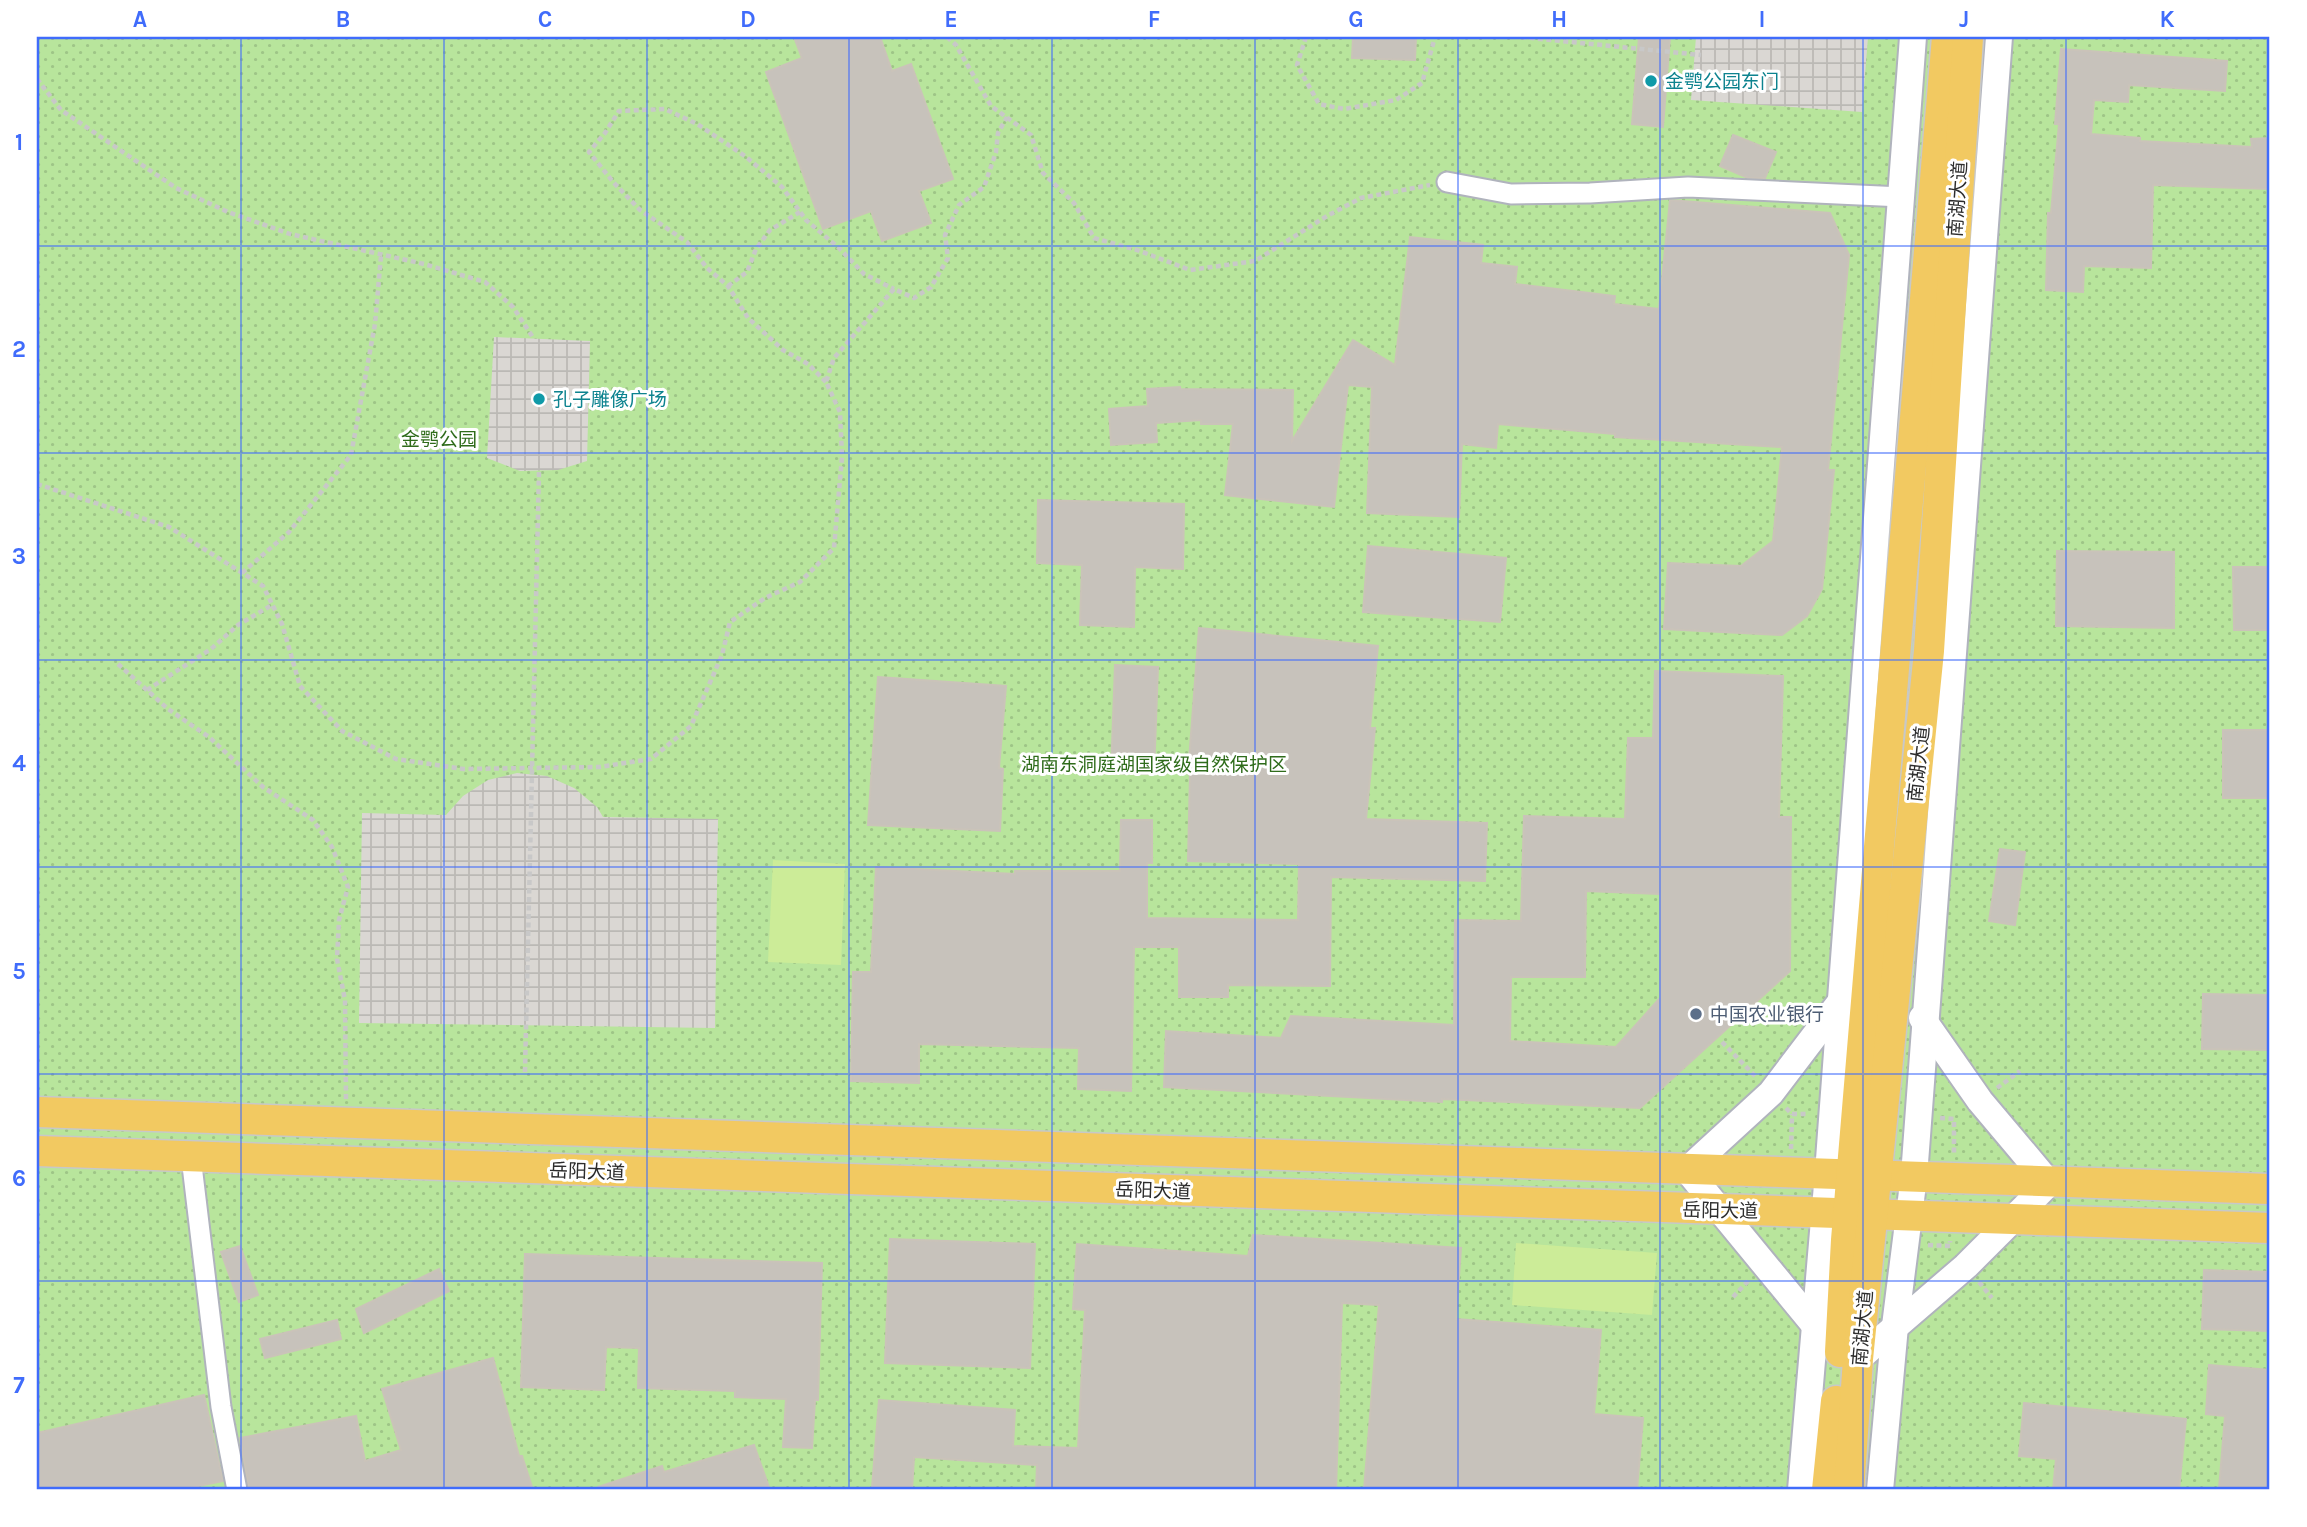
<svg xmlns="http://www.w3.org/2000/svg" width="2307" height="1527" viewBox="0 0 2307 1527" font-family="Karla,'Noto Sans SC',sans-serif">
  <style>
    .park { fill: url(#park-dots) }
    .pitch { fill: #ccec98 }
    .plaza { fill: url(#plaza-grid) }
    .building { fill: #c7c2bb; stroke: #cac3b9; stroke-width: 2; fill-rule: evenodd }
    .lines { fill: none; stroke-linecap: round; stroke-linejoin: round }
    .minor-casing { stroke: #b0b3bd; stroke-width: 23 }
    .secondary-casing { stroke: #b0b3bd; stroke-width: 30 }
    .primary-casing { stroke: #c8c8c8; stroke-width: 33 }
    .path { stroke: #c8c8c8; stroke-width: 4.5; stroke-dasharray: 5 3.5; stroke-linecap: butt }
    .minor { stroke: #fff; stroke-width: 19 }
    .secondary { stroke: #fff; stroke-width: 26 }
    .primary { stroke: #f2c961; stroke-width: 30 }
    .grid { fill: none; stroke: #406cfb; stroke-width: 2; stroke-opacity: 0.55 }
    .culture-dot { fill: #0f9aa8; stroke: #fff; stroke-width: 2.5 }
    .service-dot { fill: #5c6f8a; stroke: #fff; stroke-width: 2.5 }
    .labels { text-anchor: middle; stroke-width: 6; stroke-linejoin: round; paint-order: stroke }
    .culture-label { font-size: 19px; fill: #0d838f; stroke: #fff; text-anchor: start }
    .street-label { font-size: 19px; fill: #2d2d2d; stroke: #fff }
    .park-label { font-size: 19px; fill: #2f6c1b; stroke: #fff }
    .service-label { font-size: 19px; fill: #4e5e75; stroke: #fff; text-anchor: start }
    .neatline { fill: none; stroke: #406cfb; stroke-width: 2.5 }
    .grid-label { font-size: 23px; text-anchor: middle; font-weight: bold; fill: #406cfb }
  </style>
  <defs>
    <pattern id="park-dots" width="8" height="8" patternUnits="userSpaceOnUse" patternTransform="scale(1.75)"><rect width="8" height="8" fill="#b8e59c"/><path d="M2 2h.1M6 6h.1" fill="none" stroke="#9ec587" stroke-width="1.8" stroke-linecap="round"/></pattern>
    <pattern id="plaza-grid" width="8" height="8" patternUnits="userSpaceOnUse" patternTransform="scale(1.75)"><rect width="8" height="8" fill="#dad7d3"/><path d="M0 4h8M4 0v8" fill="none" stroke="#bbb9b5"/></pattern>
  </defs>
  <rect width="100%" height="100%" fill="#eee7e0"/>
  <rect class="park" x="37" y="37" width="2233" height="1453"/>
  <g class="pitch">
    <polygon points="773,860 845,864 841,965 768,962"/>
    <polygon points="1516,1243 1657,1253 1652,1315 1512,1305"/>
  </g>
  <g class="plaza">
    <polygon points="1696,37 1868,37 1862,112 1691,100"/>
    <polygon points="494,337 590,341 587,461 558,470 520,471 487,458"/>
    <polygon points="517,773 547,776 574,788 597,807 603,817 718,819 715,1028 359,1023 362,813 446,815 463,796 488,780"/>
  </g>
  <g class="building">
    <polygon points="794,37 880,37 892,71 911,64 953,179 919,191 931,223 882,241 871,211 823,229 766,72 802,58"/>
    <polygon points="1353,37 1416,37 1415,60 1352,58"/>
    <polygon points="1639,37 1670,37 1663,127 1632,124"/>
    <polygon points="2061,49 2227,61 2225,91 2129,85 2128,102 2094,100 2091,134 2140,138 2140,141 2252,147 2251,139 2270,138 2270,189 2153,185 2151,268 2084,266 2083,292 2046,290 2048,213 2051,213 2059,124 2055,124"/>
    <polygon points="1733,135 1776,152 1765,178 1748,178 1720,166"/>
    <polygon points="1670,200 1830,213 1849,255 1828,470 1834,470 1822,589 1807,616 1782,635 1664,629 1668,563 1741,566 1773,541 1782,447 1615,437 1615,434 1498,424 1496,448 1462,444 1459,517 1367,513 1372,387 1348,385 1334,507 1225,495 1233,424 1201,424 1201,420 1156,423 1157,442 1111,445 1109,409 1148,406 1147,389 1180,387 1180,389 1293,390 1292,441 1353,340 1395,365 1410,237 1483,245 1481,263 1517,267 1515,284 1615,296 1614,304 1659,309"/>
    <polygon points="1038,500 1184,504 1183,569 1135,567 1134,627 1080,625 1082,565 1037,563"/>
    <polygon points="1368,546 1506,558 1500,622 1363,612"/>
    <polygon points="2057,551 2174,552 2174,628 2056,626"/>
    <polygon points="2233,567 2270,567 2270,630 2234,630"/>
    <polygon points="1199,628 1378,646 1370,728 1375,728 1366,819 1487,823 1485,881 1331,877 1330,986 1228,985 1228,997 1179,997 1179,947 1134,947 1131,1091 1078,1089 1079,1048 919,1044 919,1083 851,1081 853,972 871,972 876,867 1015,874 1015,871 1120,871 1121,820 1152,820 1152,863 1147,863 1147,918 1298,920 1299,864 1188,861 1190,775 1188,774"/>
    <polygon points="1115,665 1158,667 1154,774 1111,773"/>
    <path d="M1655 671 1783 676 1779 817H1791L1790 971 1640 1108 1442 1099V1102L1164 1087 1166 1031 1281 1038 1291 1016 1454 1025 1455 920 1521 921 1524 816 1625 819 1628 738H1653ZM1586 891 1660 894V998L1616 1047 1510 1041 1511 977H1585Z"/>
    <polygon points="878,677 1006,686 999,768 1003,769 1000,831 868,825"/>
    <rect x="2223" y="730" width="47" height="68"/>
    <polygon points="2000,849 2025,852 2015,925 1989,921"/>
    <polygon points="2203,994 2270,995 2270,1050 2202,1049"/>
    <polygon points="1253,1235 1461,1248 1456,1319 1601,1330 1594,1414 1643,1418 1637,1490 1364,1490 1379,1305 1342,1303 1336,1490 1036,1490 1037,1465 914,1457 912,1490 872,1488 879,1400 1015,1410 1013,1446 1078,1448 1085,1310 1073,1309 1077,1244 1248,1256"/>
    <polygon points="890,1239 1035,1244 1030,1368 885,1363"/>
    <polygon points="240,1246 258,1295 239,1302 221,1252"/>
    <polygon points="525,1254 822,1263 818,1400 815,1400 812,1448 783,1447 786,1399 735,1397 735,1391 638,1388 639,1348 606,1347 604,1390 521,1387"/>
    <polygon points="439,1269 449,1291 364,1333 356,1309"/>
    <polygon points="2204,1270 2270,1272 2270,1331 2202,1329"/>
    <polygon points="337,1320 341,1339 265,1358 260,1339"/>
    <polygon points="493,1358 519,1456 522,1456 533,1490 249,1490 240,1438 356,1416 365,1461 401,1450 382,1389"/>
    <polygon points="2209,1365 2270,1370 2270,1490 2219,1489 2225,1416 2206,1414"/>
    <polygon points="204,1395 223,1481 179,1490 37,1490 37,1433"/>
    <polygon points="2024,1403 2186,1419 2179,1490 2053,1490 2056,1459 2019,1456"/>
    <polygon points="754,1445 770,1490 598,1490 598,1487 662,1466 664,1472"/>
  </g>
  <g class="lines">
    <defs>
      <g id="minor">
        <polyline points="1447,182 1511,194 1590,193 1688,187 1902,197"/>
        <polyline points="191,1157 221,1407 237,1490"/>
      </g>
      <g id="secondary">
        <polyline points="1821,1333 1687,1170 1771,1093 1841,1001"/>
        <polyline points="1858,1359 1966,1266 2049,1183 1980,1101 1922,1018"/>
        <polyline points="1801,1490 1828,1173 1913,37"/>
        <polyline points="1880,1490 1895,1326 1914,1176 1999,37"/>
      </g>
      <g id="primary">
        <polyline points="37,1112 2270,1189"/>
        <polyline points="37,1151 2270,1228"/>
        <polyline points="1840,1352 1846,1240 1947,37"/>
        <polyline points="1827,1490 1836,1401"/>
        <polyline points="1849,1490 1858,1359 1929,651 1968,37"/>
      </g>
    </defs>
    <use href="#minor" class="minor-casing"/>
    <use href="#secondary" class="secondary-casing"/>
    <use href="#primary" class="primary-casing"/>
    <g class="path">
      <polyline points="947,37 956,45 991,106 1031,135 1043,173 1074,203 1094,238 1137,250 1190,270 1255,261 1327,216 1361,198 1430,185"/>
      <polyline points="1306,37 1297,65 1319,104 1344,109 1396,100 1422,83 1435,37"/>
      <polyline points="1521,37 1701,55"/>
      <polyline points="37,79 61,110 176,188 228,212 290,234 424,264 485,282 513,307 534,339"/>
      <polyline points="728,286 747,272 756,249 770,230 800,212"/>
      <polyline points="826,382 808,364 783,350 748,318 728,286 707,268 687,242 640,210 614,183 589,152 605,133 619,111 665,109 697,124 745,156 782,187 806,220 839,248 864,274 894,289"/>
      <polyline points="37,484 169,527 263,586 282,624 300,686 342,731 396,759 463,769 599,767 651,759 691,726 722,655 730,622 765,598 800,582 834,548 842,457 840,412 826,382 834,358 894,289 914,298 931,287 948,258 945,235 959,205 984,187 996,152 998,133 1007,117"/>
      <polyline points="242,573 289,532 351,455 375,324 381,256"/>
      <polyline points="118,664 168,709 209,737 263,787 313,820 332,847 348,887 339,920 337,959 345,1000 346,1100"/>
      <polyline points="147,690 211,649 238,625 272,605"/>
      <polyline points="1722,1042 1755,1076"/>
      <polyline points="525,1072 539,471"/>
      <polyline points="1997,1088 2020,1071"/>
      <polyline points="1786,1108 1792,1114 1809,1114"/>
      <polyline points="1940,1118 1954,1119 1954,1156"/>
      <polyline points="1791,1149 1792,1114"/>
      <polyline points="1928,1245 1950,1246 1950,1241"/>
      <polyline points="1979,1282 1992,1298"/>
      <polyline points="1733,1297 1749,1280"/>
    </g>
    <use href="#minor" class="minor"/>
    <use href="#secondary" class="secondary"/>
    <use href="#primary" class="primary"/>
  </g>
  <path class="grid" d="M241 37V1490M444 37V1490M647 37V1490M849 37V1490M1052 37V1490M1255 37V1490M1458 37V1490M1660 37V1490M1863 37V1490M2066 37V1490M37 246H2270M37 453H2270M37 660H2270M37 867H2270M37 1074H2270M37 1281H2270"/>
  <g class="culture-dot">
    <circle cx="1651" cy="81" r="7"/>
    <circle cx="539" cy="399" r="7"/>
  </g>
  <circle class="service-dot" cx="1696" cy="1014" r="7"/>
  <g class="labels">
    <g class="culture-label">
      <text x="1665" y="88">金鹗公园东门</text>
      <text x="553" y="406">孔子雕像广场</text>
    </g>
    <g class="street-label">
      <text transform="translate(1957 199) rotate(-86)" y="7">南湖大道</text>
      <text transform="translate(1918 764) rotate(-84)" y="7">南湖大道</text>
      <text transform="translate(587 1171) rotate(2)" y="7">岳阳大道</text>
      <text transform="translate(1153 1190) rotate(2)" y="7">岳阳大道</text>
      <text transform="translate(1720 1210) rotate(1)" y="7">岳阳大道</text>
      <text transform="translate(1862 1328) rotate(-85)" y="7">南湖大道</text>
    </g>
    <g class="park-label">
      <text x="439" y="446">金鹗公园</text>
      <text x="1154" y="771">湖南东洞庭湖国家级自然保护区</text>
    </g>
    <g class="service-label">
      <text x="1710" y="1021">中国农业银行</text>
    </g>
  </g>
  <rect width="2307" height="1527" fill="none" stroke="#ffffff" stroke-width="77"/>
  <rect x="38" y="38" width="2230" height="1450" class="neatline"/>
  <g class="grid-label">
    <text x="140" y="27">A</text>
    <text x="343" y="27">B</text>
    <text x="545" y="27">C</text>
    <text x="748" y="27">D</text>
    <text x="951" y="27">E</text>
    <text x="1154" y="27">F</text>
    <text x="1356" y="27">G</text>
    <text x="1559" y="27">H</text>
    <text x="1762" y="27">I</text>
    <text x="1964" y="27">J</text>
    <text x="2167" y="27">K</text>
    <text x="19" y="150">1</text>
    <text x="19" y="357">2</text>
    <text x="19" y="564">3</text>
    <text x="19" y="771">4</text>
    <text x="19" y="979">5</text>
    <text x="19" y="1186">6</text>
    <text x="19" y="1393">7</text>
  </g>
</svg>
